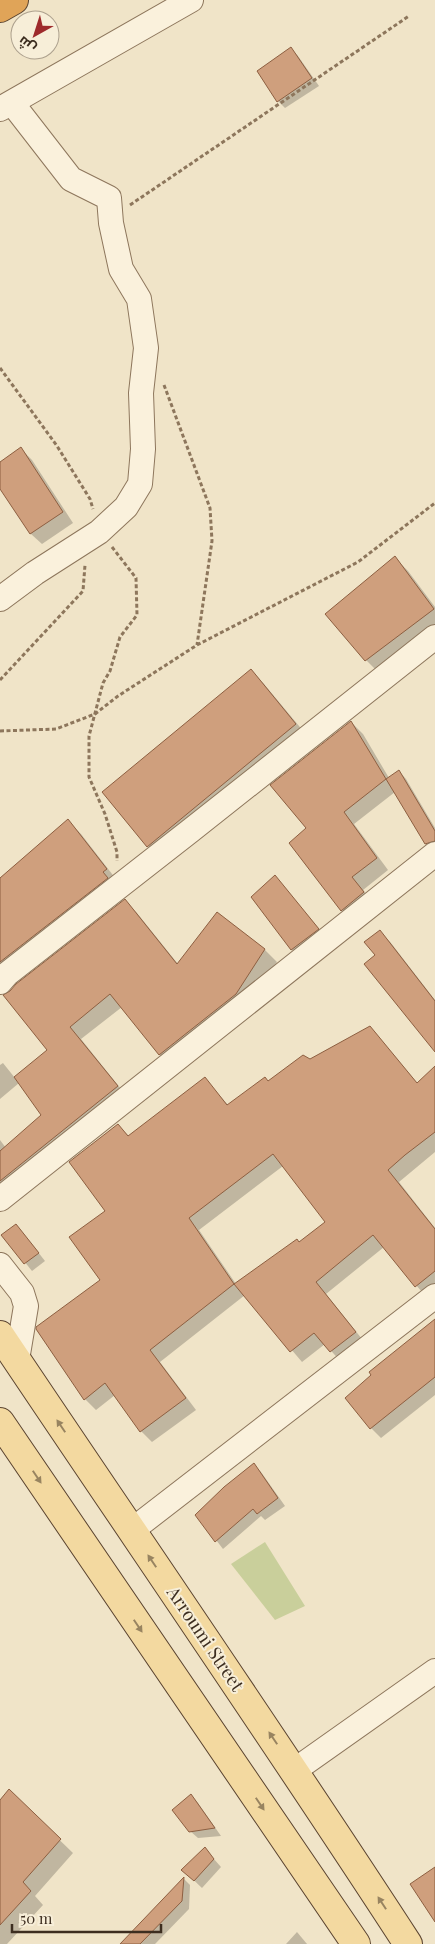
<svg xmlns="http://www.w3.org/2000/svg" width="435" height="1944" viewBox="0 0 435 1944" font-family="'Playfair Display',Cairo,serif">
  <style>
    .green { fill: #c9cf9b }
    .shadow { fill: #0003; fill-rule: evenodd }
    .building { fill: #cf9f7d; stroke: #8d5f41; fill-rule: evenodd }
    .lines { fill: none; stroke-linecap: round; stroke-linejoin: round }
    .minor-casing { stroke: #8d765c; stroke-width: 26 }
    .major-casing { stroke: #5b4430; stroke-width: 30 }
    .highway-casing { stroke: #5b4430; stroke-width: 30 }
    .path { stroke: #8d765c; stroke-width: 3; stroke-dasharray: 4 2.5; stroke-linecap: butt }
    .minor { stroke: #faf1dc; stroke-width: 24 }
    .major { stroke: #f3d9a0; stroke-width: 28 }
    .highway { stroke: #e0a458; stroke-width: 28 }
    .oneway { fill: #988460 }
    .labels { text-anchor: middle; stroke-width: 4; stroke-linejoin: round; paint-order: stroke }
    .street-label { font-size: 18px; fill: #3d2e20; stroke: #f7eed8 }
  </style>
  <rect width="100%" height="100%" fill="#f0e4c8"/>
  <polygon class="green" points="265,1542 305,1606 275,1620 231,1564"/>
  <g class="shadow">
    <polygon points="291,49 298,56 319,86 285,108 278,101"/>
    <polygon points="21,449 32,460 73,523 42,544 31,534 0,487 0,464"/>
    <polygon points="395,558 408,571 435,607 435,631 379,673 366,660"/>
    <polygon points="251,670 264,684 309,738 161,859 148,846"/>
    <polygon points="351,722 363,734 389,778 399,771 406,779 435,828 434,851 426,843 395,792 354,824 388,870 363,890 375,905 354,922 342,910 308,828"/>
    <polygon points="68,821 81,834 119,883 0,988 0,878"/>
    <polygon points="275,876 328,940 303,960 292,950 252,897"/>
    <polygon points="125,901 137,913 178,964 217,914 265,950 277,962 248,1007 172,1067 160,1055 122,1007 81,1039 129,1099 0,1205 0,1140 6,1148 43,1115 19,1083 0,1099 0,1065 3,1063 15,1078 49,1050"/>
    <polygon points="380,932 391,943 435,1000 435,1050 376,956"/>
    <path d="M370 1027 418 1084 435 1068V1152L399 1182 435 1228V1291L427 1298 384 1247 326 1294 366 1344 342 1363 325 1344 302 1362 245 1295 160 1362 196 1410 152 1442 141 1431 115 1395 96 1410 85 1399 37 1329 102 1280 107 1211 118 1126 129 1136 205 1079 229 1106 268 1082ZM283 1166 326 1222 299 1243 236 1284 199 1230Z"/>
    <polygon points="23,1233 45,1261 32,1271 3,1235"/>
    <polygon points="435,1321 435,1395 381,1438 371,1428"/>
    <polygon points="254,1465 261,1472 285,1506 265,1520 261,1516 223,1549 197,1515"/>
    <polygon points="9,1791 73,1853 35,1896 43,1905 7,1944 0,1944 0,1802"/>
    <polygon points="191,1795 198,1803 221,1836 198,1838 190,1831"/>
    <polygon points="205,1849 221,1867 202,1888 183,1870"/>
    <polygon points="184,1879 190,1885 189,1909 155,1944 122,1944"/>
    <polygon points="297,1932 307,1944 286,1944"/>
  </g>
  <g class="building">
    <polygon points="291,47 312,78 277,102 257,71"/>
    <polygon points="21,447 63,512 30,534 0,489 0,462"/>
    <polygon points="395,556 434,609 365,661 325,614"/>
    <polygon points="251,669 296,724 147,847 102,792"/>
    <polygon points="351,721 386,779 344,812 377,858 352,877 364,892 341,911 289,843 306,828 270,785"/>
    <polygon points="399,770 435,831 435,841 425,844 386,779"/>
    <polygon points="68,819 107,869 103,872 108,878 0,962 0,878"/>
    <polygon points="275,875 319,929 291,950 251,897"/>
    <polygon points="125,899 177,964 217,912 265,949 236,994 159,1055 110,994 70,1027 118,1086 0,1181 0,1151 41,1115 14,1077 47,1050 3,995 10,991 16,984"/>
    <polygon points="380,930 435,1001 435,1052 364,964 375,955 364,942"/>
    <path d="M370 1026 417 1083 435 1066V1132L405 1155 388 1170 435 1229V1271L415 1287 373 1235 316 1282 356 1332 330 1352 314 1333 290 1352 234 1284 150 1350 186 1398 140 1432 105 1383 84 1400 36 1329V1327L100 1280 69 1237 105 1211 69 1162 118 1124 128 1136 205 1077 227 1105 265 1077 268 1081 303 1055 310 1059ZM273 1154 325 1222 299 1242 297 1239 234 1284 189 1218Z"/>
    <polygon points="16,1224 39,1253 24,1264 1,1235"/>
    <polygon points="435,1319 435,1377 370,1429 345,1398 371,1375 369,1372"/>
    <polygon points="254,1463 278,1498 257,1514 253,1509 215,1542 195,1515 224,1487"/>
    <polygon points="9,1789 61,1839 23,1882 31,1891 0,1925 0,1800"/>
    <polygon points="191,1794 215,1828 189,1832 172,1810"/>
    <polygon points="205,1847 214,1859 194,1881 181,1870"/>
    <polygon points="435,1867 435,1922 410,1884"/>
    <polygon points="184,1877 182,1901 140,1944 120,1944"/>
  </g>
  <g class="lines">
    <defs>
      <g id="minor">
        <polyline points="0,109 191,0"/>
        <polyline points="0,599 35,573 99,532 126,507 140,484 143,449 141,393 146,348 139,299 121,269 111,223 109,198 71,179 12,103"/>
        <polyline points="0,982 7,974 190,831 435,637"/>
        <polyline points="0,1199 435,854"/>
        <polyline points="0,1265 22,1293 26,1306 17,1360"/>
        <polyline points="131,1531 435,1296"/>
        <polyline points="295,1770 435,1671"/>
      </g>
      <g id="major">
        <path d="M0 1335C136 1538 275 1739 408 1944"/>
        <polyline points="0,1422 356,1944"/>
      </g>
      <polyline id="highway" points="0,8 14,0"/>
    </defs>
    <use href="#minor" class="minor-casing"/>
    <use href="#major" class="major-casing"/>
    <use href="#highway" class="highway-casing"/>
    <g class="path">
      <polyline points="130,205 409,16"/>
      <polyline points="0,368 57,446 90,499 93,509"/>
      <polyline points="164,385 210,508 212,541 197,645"/>
      <polyline points="112,547 136,578 137,615 120,637 110,671 103,683 89,736 89,777 105,814 117,852 117,861"/>
      <polyline points="0,680 83,591 85,565"/>
      <polyline points="0,731 56,729 95,714 118,696 197,645 358,562 435,503"/>
    </g>
    <use href="#minor" class="minor"/>
    <use href="#major" class="major"/>
    <use href="#highway" class="highway"/>
  </g>
  <defs><path id="oneway-solid" d="M-6-.8H1V-3.2L6.5 0L1 3.2V.8H-6Z" transform="scale(1.25)"/></defs>
  <g class="oneway">
    <use href="#oneway-solid" transform="translate(61 1426) rotate(-124)"/>
    <use href="#oneway-solid" transform="translate(37 1477) rotate(56)"/>
    <use href="#oneway-solid" transform="translate(152 1561) rotate(-124)"/>
    <use href="#oneway-solid" transform="translate(138 1626) rotate(56)"/>
    <use href="#oneway-solid" transform="translate(273 1738) rotate(-124)"/>
    <use href="#oneway-solid" transform="translate(260 1804) rotate(56)"/>
    <use href="#oneway-solid" transform="translate(382 1903) rotate(-123)"/>
  </g>
  <g class="labels">
    <g class="street-label">
      <text transform="translate(205 1639) rotate(56)" y="6">Arroumi Street</text>
    </g>
  </g>
  <g transform="translate(35 35) rotate(219)"><circle r="24" fill="#f7eed8" stroke="#ada18e"/>
  <path d="M0-4L9 19L0 12L-9 19Z" fill="#9e2a2b"/>
  <text y="-8" font-size="14" font-weight="bold" text-anchor="middle" fill="#3d2e20">ش</text>
  </g>
  <path d="M12 1924v8h149v-8" fill="none" stroke="#3d2e20" stroke-width="2.5"/>
  <text x="20" y="1924" font-size="15" fill="#3d2e20" stroke="#f7eed8" stroke-width="4" paint-order="stroke">50 m</text>
</svg>
